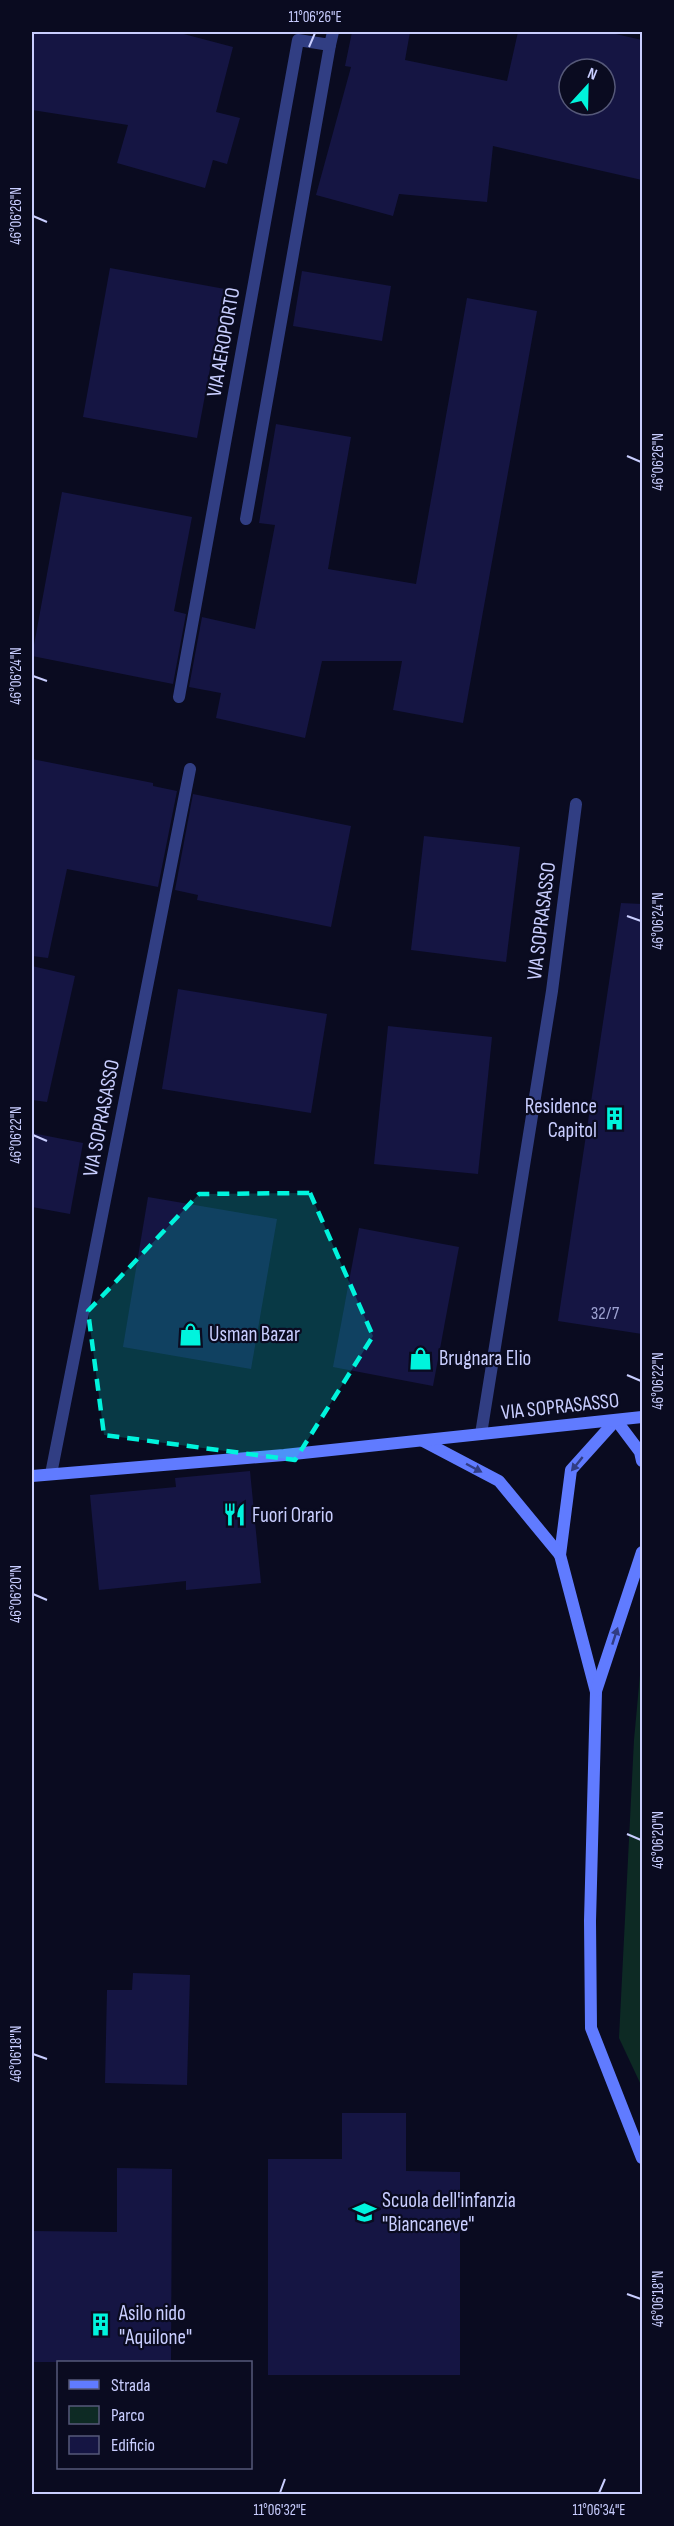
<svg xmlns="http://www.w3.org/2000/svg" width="674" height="2526" viewBox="0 0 674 2526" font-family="'Sofia Sans Condensed',sans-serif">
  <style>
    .green { fill: #0d2a24 }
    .building { fill: #151543; fill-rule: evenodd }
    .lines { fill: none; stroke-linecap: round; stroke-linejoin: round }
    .lane { stroke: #313e83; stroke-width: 12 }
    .street { stroke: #313e83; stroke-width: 12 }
    .secondary { stroke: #607bff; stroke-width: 12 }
    .oneway { fill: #313d84 }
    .marked { fill: #00f4dd; fill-opacity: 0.2; stroke: #00f4dd; stroke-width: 4.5; stroke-dasharray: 12 8; stroke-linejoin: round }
    .ticks { fill: none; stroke: #c9ceff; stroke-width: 2 }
    .labels { text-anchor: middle; stroke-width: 4.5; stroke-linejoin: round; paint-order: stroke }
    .number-label { font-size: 18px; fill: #9ca0d0 }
    .street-label { font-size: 21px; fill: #c9ceff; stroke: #0a0b20 }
    .poi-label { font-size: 21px; fill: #c9ceff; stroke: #0a0b20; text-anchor: start }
    .neatline { fill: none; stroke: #c9ceff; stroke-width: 2 }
    .ticks-label { font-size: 15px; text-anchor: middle; fill: #c9ceff }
  </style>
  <rect width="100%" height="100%" fill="#0a0b20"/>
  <polygon class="green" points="642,1653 642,2087 619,2038 634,1740"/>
  <g class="building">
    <polygon points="32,32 176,32 233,47 216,112 240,118 227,164 213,160 205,188 117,163 128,125 32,110"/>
    <path d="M352 32H410L405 60 507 81 518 32H607L642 40V180L493 146 487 202 399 194 393 216 316 195 351 67 345 66ZM569 69H605V105H569Z"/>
    <polygon points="110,268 225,289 197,438 83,417"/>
    <polygon points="302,271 391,286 382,341 293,326"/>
    <polygon points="467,298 537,311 463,723 393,710 402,661 322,661 305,738 216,718 221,693 189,687 202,617 255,629 275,525 259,523 276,424 351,437 328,569 416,584"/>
    <polygon points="62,492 192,517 174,611 186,614 173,684 32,656"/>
    <polygon points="32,759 153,783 153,786 177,791 158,887 67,869 48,958 32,956"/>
    <polygon points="193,794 351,826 331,927 197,900 198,895 175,890"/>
    <polygon points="424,836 520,847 506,962 411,950"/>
    <polygon points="621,903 642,904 642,1334 558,1321"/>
    <polygon points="32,966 75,976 47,1102 32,1100"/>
    <polygon points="178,989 327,1014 311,1113 162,1089"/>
    <polygon points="388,1026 492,1037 478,1174 374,1164"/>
    <polygon points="32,1133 83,1143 70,1214 32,1207"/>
    <polygon points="148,1197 277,1219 251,1369 123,1347"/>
    <polygon points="359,1228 459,1247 433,1386 333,1367"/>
    <polygon points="250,1471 261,1583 186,1590 186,1581 99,1590 90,1495 176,1487 175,1478"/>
    <polygon points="133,1973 190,1975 187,2085 105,2083 107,1990 132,1990"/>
    <polygon points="342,2113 406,2113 406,2171 460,2172 460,2375 268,2375 268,2159 342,2159"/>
    <polygon points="117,2168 172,2169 171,2362 32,2362 32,2231 117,2232"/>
  </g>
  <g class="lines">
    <g class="lane">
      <polyline points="246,519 330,45"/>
      <polyline points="481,1434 552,991 576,804"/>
    </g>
    <g class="street">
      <polyline points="179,697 298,40 330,45 333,32"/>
      <polyline points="51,1474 190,769"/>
    </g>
    <g class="secondary">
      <polyline points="616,1420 571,1470 560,1555 596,1692 590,1921 591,2028 642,2158"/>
      <polyline points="616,1420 640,1452 642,1461"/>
      <polyline points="423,1441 499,1481 560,1555"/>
      <polyline points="32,1476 284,1455 642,1417"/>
      <polyline points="596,1691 642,1552"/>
    </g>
  </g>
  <defs><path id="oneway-solid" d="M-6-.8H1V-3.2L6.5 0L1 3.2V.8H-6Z" transform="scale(1.5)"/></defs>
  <g class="oneway">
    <use href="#oneway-solid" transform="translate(577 1464) rotate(129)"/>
    <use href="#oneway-solid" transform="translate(474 1468) rotate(28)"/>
    <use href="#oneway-solid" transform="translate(615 1636) rotate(-72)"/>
  </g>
  <path class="marked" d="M310 1193 373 1336 295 1460 104 1435 88 1311 199 1194Z"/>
  <path class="ticks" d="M309 47 315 33M33 216 47 222M627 456 641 462M33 676 47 681M627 916 641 921M33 1135 47 1141M627 1375 641 1381M33 1594 47 1600M627 1834 641 1840M33 2054 47 2059M627 2294 641 2299M280 2493 285 2479M599 2493 605 2479"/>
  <defs>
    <symbol id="building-bare" viewBox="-9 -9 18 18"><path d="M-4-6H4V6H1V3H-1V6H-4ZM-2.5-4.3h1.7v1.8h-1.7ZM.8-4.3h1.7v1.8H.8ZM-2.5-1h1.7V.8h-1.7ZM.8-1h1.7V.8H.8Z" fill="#00f4dd" stroke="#0a0b20" stroke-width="2.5" paint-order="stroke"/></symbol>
    <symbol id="shop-bare" viewBox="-9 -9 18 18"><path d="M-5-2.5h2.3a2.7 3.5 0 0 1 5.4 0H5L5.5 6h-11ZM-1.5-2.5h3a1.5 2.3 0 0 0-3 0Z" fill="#00f4dd" stroke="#0a0b20" stroke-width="2.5" paint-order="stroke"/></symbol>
    <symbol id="restaurant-bare" viewBox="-9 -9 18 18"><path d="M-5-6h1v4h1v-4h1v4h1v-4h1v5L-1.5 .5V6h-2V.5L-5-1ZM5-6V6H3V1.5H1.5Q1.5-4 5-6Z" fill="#00f4dd" stroke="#0a0b20" stroke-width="2.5" paint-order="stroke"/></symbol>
    <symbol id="school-bare" viewBox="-9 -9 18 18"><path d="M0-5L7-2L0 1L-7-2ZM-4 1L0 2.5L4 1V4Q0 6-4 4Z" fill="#00f4dd" stroke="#0a0b20" stroke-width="2.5" paint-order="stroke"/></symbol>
  </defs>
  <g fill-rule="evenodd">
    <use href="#building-bare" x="598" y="1102" width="33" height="33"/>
    <use href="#shop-bare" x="174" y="1318" width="33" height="33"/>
    <use href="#shop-bare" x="404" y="1342" width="33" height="33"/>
    <use href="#restaurant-bare" x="218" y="1498" width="33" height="33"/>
    <use href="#school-bare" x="348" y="2196" width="33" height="33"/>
    <use href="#building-bare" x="84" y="2308" width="33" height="33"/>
  </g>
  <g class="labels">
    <g class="number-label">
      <text x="605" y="1319">32/7</text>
    </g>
    <g class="street-label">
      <text transform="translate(223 342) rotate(-80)" y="7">VIA AEROPORTO</text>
      <text transform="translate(541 921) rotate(-83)" y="7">VIA SOPRASASSO</text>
      <text transform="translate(101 1118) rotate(-79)" y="7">VIA SOPRASASSO</text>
      <text transform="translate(560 1406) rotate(-6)" y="7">VIA SOPRASASSO</text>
    </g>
    <g class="poi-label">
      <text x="597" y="1113" text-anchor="end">Residence<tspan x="597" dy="24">Capitol</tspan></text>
      <text x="209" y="1341">Usman Bazar</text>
      <text x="439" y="1365">Brugnara Elio</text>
      <text x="252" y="1522">Fuori Orario</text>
      <text x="382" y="2207">Scuola dell'infanzia<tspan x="382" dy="24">"Biancaneve"</tspan></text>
      <text x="119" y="2320">Asilo nido<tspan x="119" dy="24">"Aquilone"</tspan></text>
    </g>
  </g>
  <rect width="674" height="2526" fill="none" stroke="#0a0b20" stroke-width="66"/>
  <rect x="57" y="2361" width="195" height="108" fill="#0a0b20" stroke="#565979" stroke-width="1.5"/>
  <rect x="69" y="2380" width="30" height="9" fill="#607bff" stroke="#565979" stroke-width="1.5"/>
  <text x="111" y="2391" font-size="18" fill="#c9ceff">Strada</text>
  <rect x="69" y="2406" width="30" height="18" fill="#0d2a24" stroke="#565979" stroke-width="1.5"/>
  <text x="111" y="2421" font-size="18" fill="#c9ceff">Parco</text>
  <rect x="69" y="2436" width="30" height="18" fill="#151543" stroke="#565979" stroke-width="1.5"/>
  <text x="111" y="2451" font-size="18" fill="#c9ceff">Edificio</text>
  <g transform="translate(587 87) rotate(22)"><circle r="28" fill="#0a0b20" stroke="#565979" stroke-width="1.5"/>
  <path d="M0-4.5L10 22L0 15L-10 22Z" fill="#00f4dd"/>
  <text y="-9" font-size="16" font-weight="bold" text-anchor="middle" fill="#c9ceff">N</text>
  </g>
  <rect x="33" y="33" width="608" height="2460" class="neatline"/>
  <g class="ticks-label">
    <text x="315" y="22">11°06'26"E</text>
    <text transform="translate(16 216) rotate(-90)" y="5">46°06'26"N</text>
    <text transform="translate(658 462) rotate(-90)" y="5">46°06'26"N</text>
    <text transform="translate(16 676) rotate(-90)" y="5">46°06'24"N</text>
    <text transform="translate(658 921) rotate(-90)" y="5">46°06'24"N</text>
    <text transform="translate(16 1135) rotate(-90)" y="5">46°06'22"N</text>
    <text transform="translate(658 1381) rotate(-90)" y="5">46°06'22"N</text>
    <text transform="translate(16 1594) rotate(-90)" y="5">46°06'20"N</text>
    <text transform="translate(658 1840) rotate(-90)" y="5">46°06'20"N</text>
    <text transform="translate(16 2054) rotate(-90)" y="5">46°06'18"N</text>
    <text transform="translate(658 2299) rotate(-90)" y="5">46°06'18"N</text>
    <text x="280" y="2515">11°06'32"E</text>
    <text x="599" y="2515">11°06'34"E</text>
  </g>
</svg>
